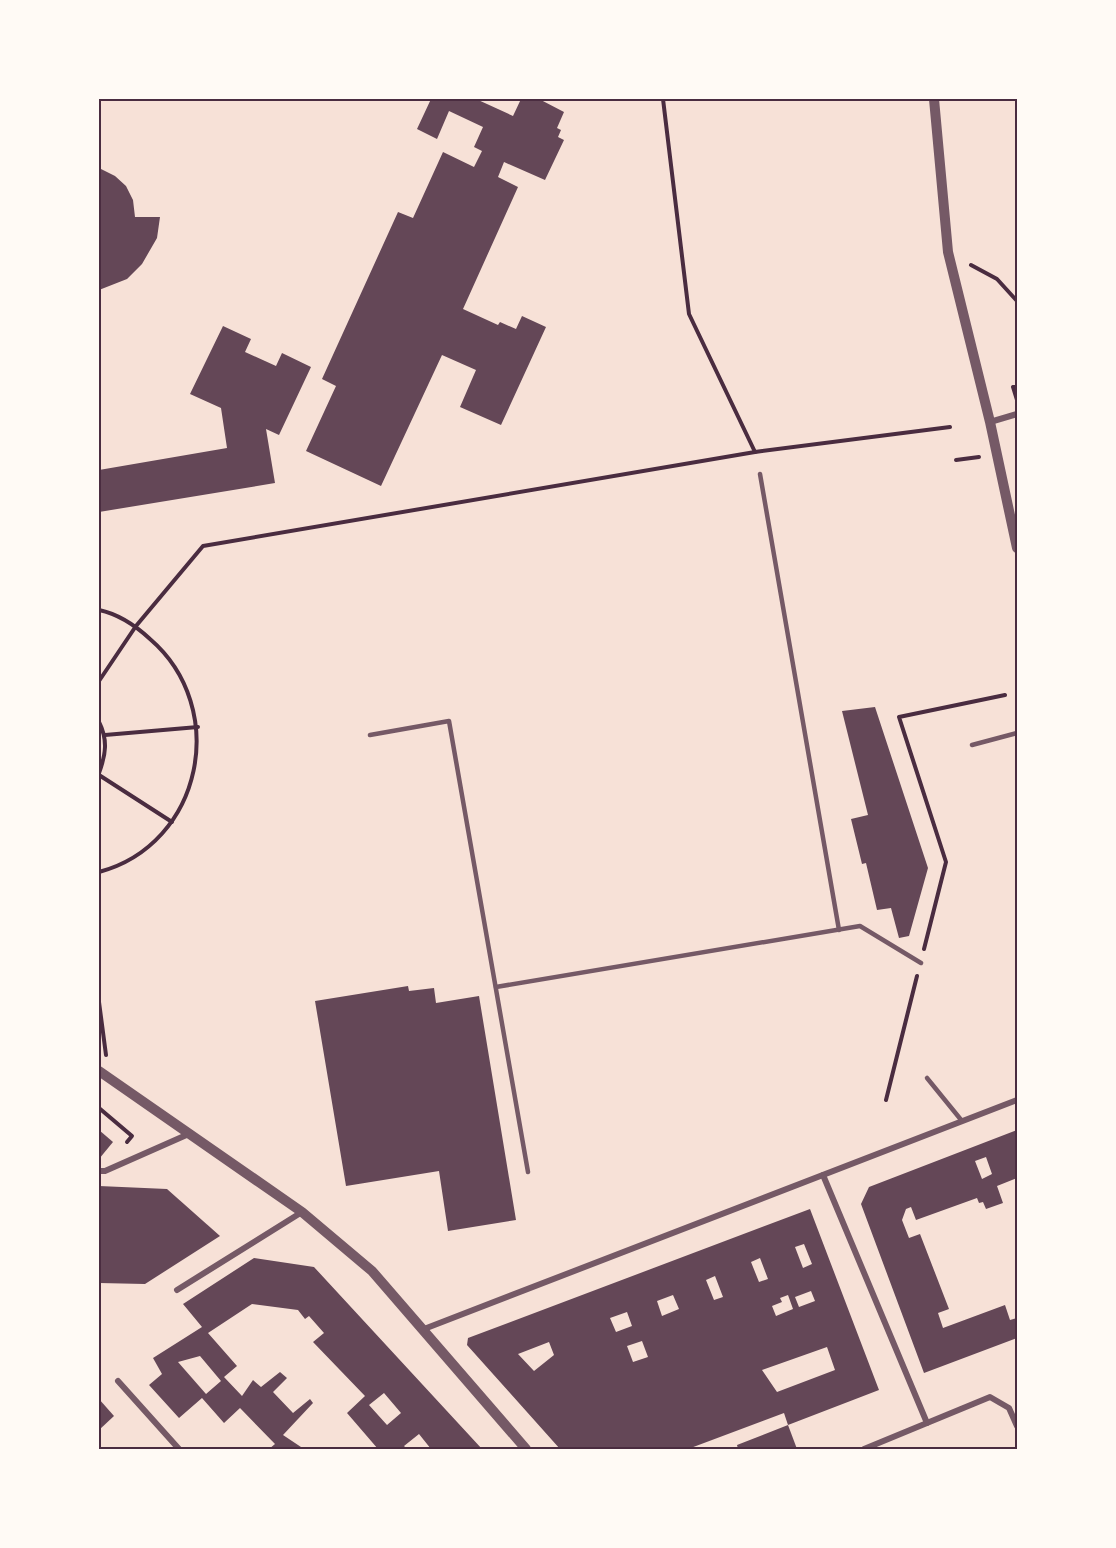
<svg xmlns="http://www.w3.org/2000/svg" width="1116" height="1548" viewBox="0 0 1116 1548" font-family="Ubuntu,sans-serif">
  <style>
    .building { fill: #644757; fill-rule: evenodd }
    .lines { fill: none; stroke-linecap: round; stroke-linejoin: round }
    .path { stroke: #4a2c40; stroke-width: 4 }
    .service { stroke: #755966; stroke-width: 4.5 }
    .minor { stroke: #755966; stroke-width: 6 }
    .tertiary { stroke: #755966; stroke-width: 10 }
    .neatline { fill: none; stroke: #4a2c40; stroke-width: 2 }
  </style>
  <rect width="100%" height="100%" fill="#f7e1d7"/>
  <g class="building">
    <polygon points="431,99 476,99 513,116 521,99 539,99 564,112 557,128 561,130 558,137 564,140 545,180 504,162 498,177 518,187 463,309 498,325 500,322 516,329 522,316 546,327 501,425 460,407 476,370 442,355 381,486 306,451 336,386 322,379 398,212 413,218 443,152 474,167 482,151 474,147 483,127 449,111 437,139 417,129"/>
    <polygon points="99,168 115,176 126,186 133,200 135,217 160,217 157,238 142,264 127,279 99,290"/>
    <polygon points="223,326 251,339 245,352 276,366 282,353 311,367 279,435 266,429 275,483 99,512 99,470 227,448 221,408 190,394"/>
    <polygon points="875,707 928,868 909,936 899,938 891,908 877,910 866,863 862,864 851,819 868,815 842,711"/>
    <polygon points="408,986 409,991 434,988 436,1003 479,996 516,1220 448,1231 439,1171 346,1186 315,1001"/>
    <polygon points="99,1130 113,1142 99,1159"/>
    <path d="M1017 1130V1178L997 1186 1003 1203 986 1209 983 1202 979 1203 977 1198 916 1220 911 1207 906 1209 902 1220 909 1238 920 1234 949 1309 938 1313 943 1328 1005 1305 1010 1320 1017 1318V1338L924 1373 861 1204 869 1187ZM986 1157 992 1174 982 1179 975 1161Z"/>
    <polygon points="99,1186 167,1189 220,1236 145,1284 99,1283"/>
    <path d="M810 1209 879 1390 788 1425 784 1413 688 1449H560L467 1345 468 1338ZM804 1244 812 1264 803 1268 795 1247ZM760 1258 768 1279 759 1282 751 1262ZM715 1276 723 1297 714 1300 706 1280ZM811 1291 815 1301 799 1307 795 1297ZM673 1295 679 1309 662 1316 657 1301ZM788 1295 793 1309 776 1316 772 1306 782 1302 780 1298ZM627 1312 632 1326 616 1332 610 1318ZM642 1341 648 1357 633 1362 627 1346ZM549 1342 554 1355 534 1371 518 1354ZM827 1347 835 1370 777 1392 762 1370Z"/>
    <path d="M254 1258 314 1267 482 1449H431L419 1434 404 1446 407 1449H378L347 1413 365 1396 313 1342 324 1333 309 1316 305 1319 298 1310 252 1304 208 1333 237 1366 224 1377 242 1396 253 1380 261 1387 280 1372 287 1378 273 1392 293 1413 310 1399 313 1403 283 1435 304 1449H269L275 1444 240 1408 224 1423 202 1398 179 1418 149 1385 162 1374 153 1358 202 1327 183 1304ZM200 1356 221 1381 206 1394 178 1362ZM384 1393 401 1413 387 1425 369 1405Z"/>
    <polygon points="99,1399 114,1416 99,1430"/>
    <polygon points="788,1425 797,1449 774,1449 773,1447 738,1449 737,1445"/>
  </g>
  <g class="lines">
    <g class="path">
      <polyline points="663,99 689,314 755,452"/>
      <polyline points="971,265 997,279 1017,301"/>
      <polyline points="1017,400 1013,387 1017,387"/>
      <polyline points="956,460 979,457"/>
      <path d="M99 610C118 614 136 626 150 639 230 708 203 844 99 872"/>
      <polyline points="99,681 136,626 203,546 755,452 950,427"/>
      <path d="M99 722C108 740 106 754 99 773"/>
      <polyline points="105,735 198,727"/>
      <polyline points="99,775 172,822"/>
      <polyline points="924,949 946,862 899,717 1005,695"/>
      <polyline points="99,1002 106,1055"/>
      <polyline points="886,1100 917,976"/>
      <polyline points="99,1108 132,1136 127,1142"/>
    </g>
    <g class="service">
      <polyline points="760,474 839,930"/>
      <polyline points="370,735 449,721 528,1172"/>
      <polyline points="972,745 1017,733"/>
      <polyline points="496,987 860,926 921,963"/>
      <polyline points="927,1078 962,1121"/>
    </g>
    <g class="minor">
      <polyline points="990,422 1017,414"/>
      <polyline points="99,1171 105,1171 191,1133"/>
      <polyline points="823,1175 927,1423"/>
      <polyline points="177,1290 302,1212"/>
      <polyline points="424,1329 1017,1100"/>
      <polyline points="118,1381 179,1449"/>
      <polyline points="864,1449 990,1397 1009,1408 1017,1426"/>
    </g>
    <g class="tertiary">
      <polyline points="934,99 948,252 990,422 1017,548"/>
      <polyline points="99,1071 302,1212 372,1271 526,1449"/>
    </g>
  </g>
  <rect width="1116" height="1548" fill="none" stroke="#fffaf5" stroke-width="201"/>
  <rect x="100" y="100" width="916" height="1348" class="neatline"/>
</svg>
